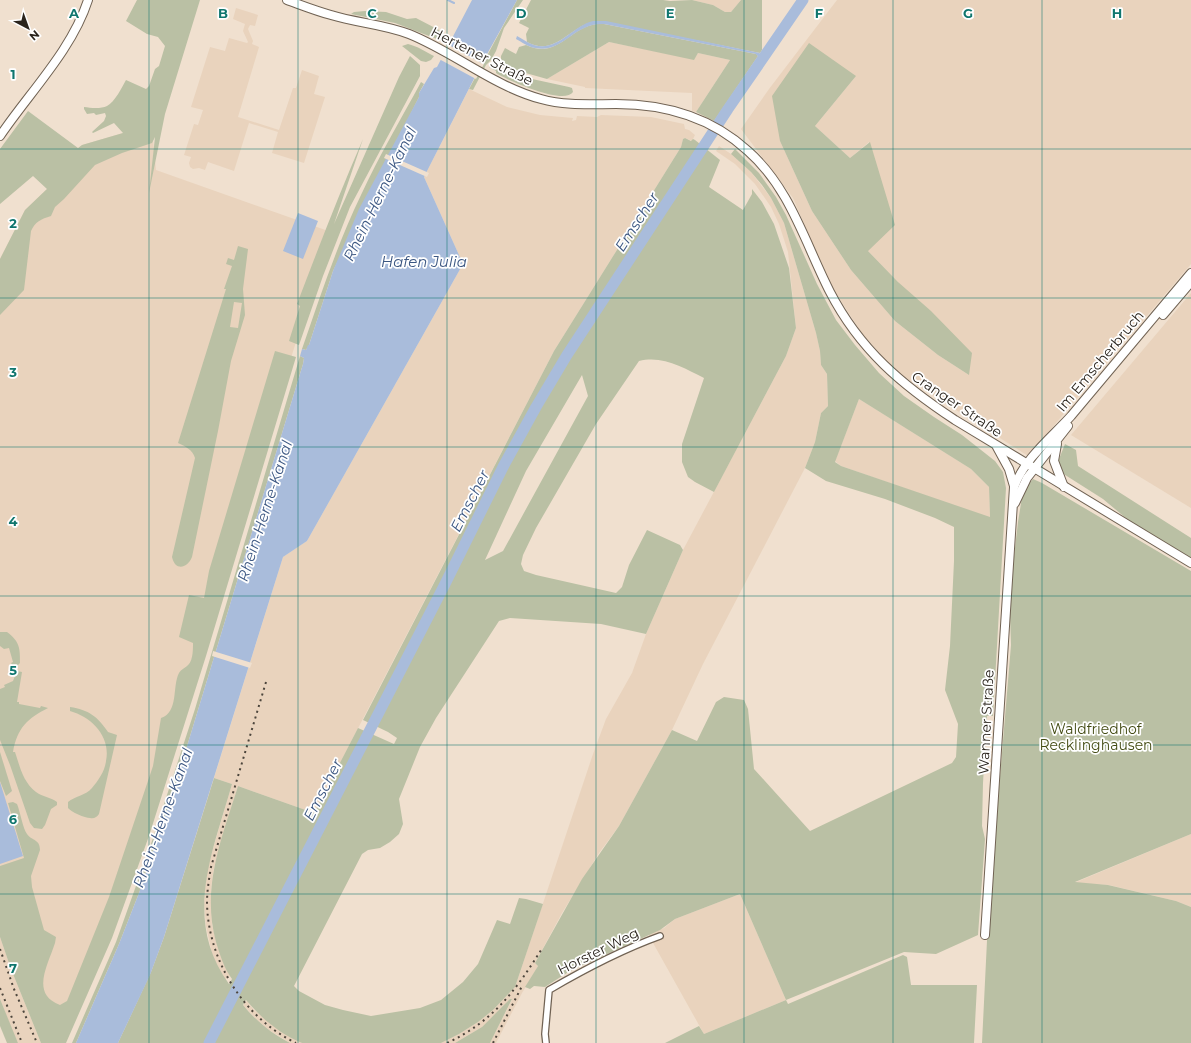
<svg xmlns="http://www.w3.org/2000/svg" width="1191" height="1043" viewBox="0 0 1191 1043" font-family="Montserrat,sans-serif">
  <style>
    .built { fill: #e9d3bd; fill-rule: evenodd }
    .green { fill: #bac0a4; fill-rule: evenodd }
    .water { fill: #a9bcdb }
    .pier { fill: #f0e0cf }
    .lines { fill: none; stroke-linecap: round; stroke-linejoin: round }
    .stream { stroke: #a9bcdb; stroke-width: 2 }
    .river { stroke: #a9bcdb; stroke-width: 11 }
    .street-casing { stroke: #706253; stroke-width: 8 }
    .secondary-casing { stroke: #706253; stroke-width: 10 }
    .street { stroke: #fff; stroke-width: 5.5 }
    .secondary { stroke: #fff; stroke-width: 8 }
    .rail { stroke: #4c453c; stroke-width: 2; stroke-dasharray: 2 4; stroke-linecap: butt }
    .grid { fill: none; stroke: #0f766e; stroke-width: 1; stroke-opacity: 0.55 }
    .labels { text-anchor: middle; stroke-width: 3.5; stroke-linejoin: round; paint-order: stroke }
    .street-label { font-size: 14px; fill: #2a241d; stroke: #fff }
    .park-label { font-size: 14px; fill: #434b13; stroke: #fff }
    .water-label { font-size: 15px; font-style: italic; fill: #3c5782; stroke: #fff }
    .grid-label { font-size: 13px; text-anchor: middle; font-weight: bold; fill: #0f766e; stroke: #fff; stroke-width: 3.5; stroke-linejoin: round; paint-order: stroke }
  </style>
  <rect width="100%" height="100%" fill="#f0e0cf"/>
  <g class="built">
    <polygon points="692,0 741,0 731,12 725,12 713,5"/>
    <path d="M837 0H1191V264L1028 456 895 371 861 332 830 284 793 198 741 129 769 89ZM856 76 815 126 850 158 869 142 868 251 898 282 969 375 938 355 895 321 851 270 812 211 780 141Z"/>
    <polygon points="236,8 258,15 255,26 250,25 248,29 253,41 252,44 259,47 238,117 279,130 293,88 296,88 302,70 319,76 314,94 325,97 304,163 272,153 278,132 249,123 234,171 208,162 205,170 199,168 193,169 190,167 189,163 191,157 184,155 194,124 198,125 203,110 191,107 210,47 225,51 229,38 247,43 248,42 243,31 245,24 233,19"/>
    <polygon points="609,42 694,59 698,53 730,60 696,112 692,111 692,93 585,88 585,87 547,79"/>
    <polygon points="469,89 507,107 540,115 573,118 572,121 576,120 577,116 597,117 601,115 651,117 684,124 685,129 689,130 695,135 692,141 685,138 683,139 681,147 554,351 314,813 238,786 214,868 211,889 212,925 219,951 230,976 225,980 218,968 212,954 206,926 204,905 205,887 208,866 232,784 214,778 283,557 307,541 463,264 424,177"/>
    <polygon points="151,119 156,170 331,232 235,534 66,1024 45,1022 0,904 0,259 25,210 47,189 82,145 123,133"/>
    <polygon points="719,146 731,154 751,172 771,198 784,223 816,333 820,351 821,365 827,374 828,406 821,413 815,442 805,468 703,664 672,730 619,826 599,853 562,913 535,963 538,966 522,993 496,1043 490,1043 512,1000 511,999 482,1027 455,1043 441,1043 459,1034 478,1022 493,1010 515,987 593,754 606,719 632,673 646,634 683,550 786,356 796,328 788,252 779,224 771,207 755,184 735,164 716,151"/>
    <polygon points="1191,293 1191,508 1071,435"/>
    <polygon points="859,399 971,469 989,487 990,518 841,466 835,461"/>
    <polygon points="1191,834 1191,907 1176,901 1109,885 1074,883"/>
    <polygon points="740,894 786,1000 704,1034 648,934 664,928 675,919"/>
    <polygon points="0,937 11,969 41,1043 18,1043 12,1030 0,999"/>
    <polygon points="247,1001 254,1010 296,1040 302,1043 290,1043 269,1030 257,1020 243,1005"/>
  </g>
  <g class="green">
    <path d="M137 0H200L165 114 149 193 155 137 152 143 122 153 95 165 64 199 55 207 51 216C41 219 35 222 31 231L24 290 0 315V259L25 210 47 189 33 176 0 204V149L28 111 78 148 82 145 123 133 114 123 93 133 92 132 104 121 106 116 105 113 96 115 94 113 87 114 84 109V107C91 108 101 109 107 106 115 102 122 87 126 80L146 89 149 86 155 69 159 66 165 46 158 37 147 34 126 21Z"/>
    <polygon points="517,0 523,0 504,28 496,51 491,60 486,65 473,90 469,89"/>
    <path d="M531 0H663L670 1 692 0 713 5 725 12H731L741 0H762V50L760 53 599 21C570 23 557 58 527 42L526 34 529 28 519 23Z"/>
    <polygon points="365,11 386,12 407,19 416,18 439,30 443,38 442,41 395,23 351,14 354,12"/>
    <path d="M597 24H604L756 54 758 56 714 121 696 112 730 60 698 53 694 60 609 42 547 79 515 70 504 66 501 61V56L505 48 516 54 519 47 526 45C558 60 569 27 597 24Z"/>
    <polygon points="809,43 856,76 815,126 850,158 870,142 895,225 868,251 898,282 931,311 972,353 969,375 938,355 895,321 851,270 812,211 780,141 772,96"/>
    <path d="M408 44C417 46 426 52 434 56L431 60 426 62 421 61 402 46Z"/>
    <path d="M410 56 420 65V76L350 207 323 276 299 345 289 341 300 306 297 304C318 249 339 194 363 139L334 224 399 77Z"/>
    <path d="M494 65 505 73 569 87 572 88 573 92C564 106 507 80 496 73V71L489 67Z"/>
    <path d="M421 82 424 84 419 93V97L333 271 309 345 306 350 302 349C320 297 337 245 361 195 379 156 401 119 421 82Z"/>
    <path d="M685 138 691 141 693 139 695 140 720 160 709 187 743 210 752 194V189L762 202 774 224 789 268 796 328 786 356 714 492 695 482 688 477 682 462V444L704 378C684 368 663 355 639 361L596 424 536 528 523 555 521 564 524 571 536 575 616 593 622 587 629 565 647 530 680 545 683 550 646 634 601 624 510 618 499 621 436 718 420 747 399 799 403 824 399 834 390 842 380 848 368 850 362 854 294 986 299 991 325 1005 343 1010 371 1016 420 1008 441 1000 463 982 478 964 497 920 510 924 519 898 526 899 543 904 515 987 493 1010 478 1022 459 1034 441 1043H302C280 1034 261 1018 246 1000L243 1005C256 1021 272 1034 290 1043H118L151 972 164 937 214 778 232 784C213 852 182 919 229 984L232 979C224 968 220 955 216 942 201 887 222 838 238 786L314 813 358 728 394 744 397 738 388 732 363 720 554 351 681 147 683 139ZM582 375 588 396 503 551 485 560 526 471Z"/>
    <path d="M735 149 759 173 776 197 786 215 817 284 836 320 855 345 879 373 904 396 934 417 962 435 995 461 1003 472 1006 488 993 716H987L983 783 982 826 985 839 978 935 936 954 904 952 786 1000 788 1004 903 955 907 957 911 985H977L974 1043H665L699 1026 704 1034 786 1000 740 894 675 919 660 930 570 971 545 987 534 986 530 989 525 987 538 966 535 963 582 879 619 826 672 730 697 741 716 702 724 697 744 700 748 709 754 769 810 831 952 763 956 757 958 724 945 690 950 646 954 561V527L935 518 885 499 826 481 805 468 815 442 821 413 828 406 827 374 821 365 820 351 816 333 784 223 771 198 762 185 751 172 731 154ZM859 399 971 469 989 487 990 517 841 466 835 462Z"/>
    <path d="M238 246 248 249 243 289 245 315 231 361 218 431 192 557C187 569 175 571 172 557L195 458C193 450 185 446 178 443L226 289H224L232 266 226 264 228 258 234 260ZM234 302 242 303 238 328 230 327Z"/>
    <path d="M275 351 296 357 206 656 149 836 112 938 66 1043H41L11 969 0 937V866L24 858 8 803 13 802 17 804C20 811 23 829 27 834 32 841 40 839 40 850L31 876 32 887 44 930 56 937 55 943C48 965 30 994 60 1005L67 1001 109 897 153 766 161 718C179 712 172 686 179 673 181 669 186 668 189 664 193 659 193 649 193 643L179 637 189 595 204 598 209 571Z"/>
    <polygon points="300,356 304,358 303,364 171,799 139,893 119,944 76,1043 72,1043 116,942 152,841 195,709"/>
    <polygon points="1065,444 1076,450 1078,466 1191,538 1191,558 1127,519 1103,499 1062,473 1059,465 1059,459"/>
    <polygon points="1033,479 1042,483 1191,571 1191,834 1075,882 1108,885 1176,901 1191,907 1191,1043 982,1043 988,920 1011,645 1010,615 1013,565 1018,522 1022,497 1028,485"/>
    <path d="M0 632H7C20 642 20 648 20 663L16 667 13 666 11 663 13 662 9 648 4 649 0 646Z"/>
    <path d="M17 671 22 672 17 702H19V704L40 708 41 706 48 708C28 718 17 728 13 752H15C20 767 23 782 36 792 43 797 50 797 57 802V805L51 809 45 825 42 829 34 828 30 823 10 765 0 740V689L5 687 4 685 13 681Z"/>
    <path d="M70 707C89 710 97 716 108 732L117 735 99 814C97 817 94 819 90 818 85 818 71 812 68 808V802C75 796 85 796 92 788 98 781 105 771 106 761 111 737 92 717 70 711Z"/>
    <polygon points="0,752 12,791 6,796 0,781"/>
    <polygon points="0,999 18,1043 7,1043 0,1026"/>
    <polygon points="510,999 512,999 490,1043 455,1043 482,1027"/>
  </g>
  <g class="water">
    <polygon points="472,0 517,0 481,65 424,177 463,264 307,541 283,557 164,937 150,975 118,1043 76,1043 119,944 139,893 171,799 303,364 304,358 300,356 302,349 306,350 308,345 309,345 333,271 359,209 419,97 419,93 434,68 437,67"/>
    <path d="M593 21H606L760 53 758 56 756 54 604 24C574 22 563 54 535 48 528 47 522 42 516 39L517 36C523 39 528 43 534 45 558 52 572 26 593 21Z"/>
    <polygon points="298,213 318,221 303,259 283,251"/>
    <polygon points="0,782 23,856 0,864"/>
  </g>
  <g class="pier">
    <polygon points="447,44 484,64 476,79 439,59"/>
    <polygon points="386,154 429,173 427,177 384,158"/>
    <polygon points="213,651 252,663 250,668 212,656"/>
  </g>
  <g class="lines">
    <g class="stream">
      <polyline points="448,0 454,3"/>
      <polyline points="757,54 763,57"/>
    </g>
    <polyline class="river" points="209,1043 445,584 503,467 536,407 567,355 728,109 803,0"/>
    <defs>
      <path id="street" d="M546 1043 545 1034 549 990C585 969 621 950 660 936"/>
      <g id="secondary">
        <path d="M287 0C301 5 316 11 331 15 357 23 383 24 409 34 454 52 493 86 541 99 565 106 591 104 616 104 665 104 711 117 748 151 790 188 805 243 830 292 860 350 902 385 955 420L1191 563"/>
        <path d="M0 136C29 93 72 50 88 0"/>
        <polyline points="1163,315 1191,282"/>
        <polyline points="1057,444 1054,461 1064,487"/>
        <polyline points="997,447 1009,469 1014,486"/>
        <polyline points="1015,503 1027,478 1068,426"/>
        <path d="M985 935 1014 487C1025 458 1051 438 1071 416 1111 368 1151 321 1191 273"/>
      </g>
    </defs>
    <use href="#street" class="street-casing"/>
    <use href="#secondary" class="secondary-casing"/>
    <use href="#street" class="street"/>
    <use href="#secondary" class="secondary"/>
    <g class="rail">
      <path d="M266 682 211 867C209 879 207 891 207 903 208 961 244 1018 296 1043"/>
      <polyline points="0,949 14,989 37,1043"/>
      <polyline points="0,988 22,1043"/>
      <path d="M447 1043C494 1021 516 990 543 947"/>
      <polyline points="493,1043 522,986"/>
    </g>
  </g>
  <path class="grid" d="M149 0V1043M298 0V1043M447 0V1043M596 0V1043M744 0V1043M893 0V1043M1042 0V1043M0 149H1191M0 298H1191M0 447H1191M0 596H1191M0 745H1191M0 894H1191"/>
  <g class="labels">
    <g class="street-label">
      <text transform="translate(482 56) rotate(27)" y="5">Hertener Straße</text>
      <text transform="translate(1100 361) rotate(-50)" y="5">Im Emscherbruch</text>
      <text transform="translate(957 404) rotate(34)" y="5">Cranger Straße</text>
      <text transform="translate(986 722) rotate(-87)" y="5">Wanner Straße</text>
      <text transform="translate(598 951) rotate(-26)" y="5">Horster Weg</text>
    </g>
    <g class="park-label">
      <text x="1096" y="734">Waldfriedhof<tspan x="1096" dy="16">Recklinghausen</tspan></text>
    </g>
    <g class="water-label">
      <text transform="translate(380 194) rotate(-64)" y="5">Rhein-Herne-Kanal</text>
      <text transform="translate(637 222) rotate(-57)" y="5">Emscher</text>
      <text x="424" y="267">Hafen Julia</text>
      <text transform="translate(470 501) rotate(-63)" y="5">Emscher</text>
      <text transform="translate(265 511) rotate(-72)" y="5">Rhein-Herne-Kanal</text>
      <text transform="translate(323 790) rotate(-63)" y="5">Emscher</text>
      <text transform="translate(163 818) rotate(-70)" y="5">Rhein-Herne-Kanal</text>
    </g>
  </g>
  <g class="grid-label">
    <text x="74" y="18">A</text>
    <text x="223" y="18">B</text>
    <text x="372" y="18">C</text>
    <text x="521" y="18">D</text>
    <text x="670" y="18">E</text>
    <text x="819" y="18">F</text>
    <text x="968" y="18">G</text>
    <text x="1117" y="18">H</text>
    <text x="13" y="79">1</text>
    <text x="13" y="228">2</text>
    <text x="13" y="377">3</text>
    <text x="13" y="526">4</text>
    <text x="13" y="675">5</text>
    <text x="13" y="824">6</text>
    <text x="13" y="973">7</text>
  </g>
  <g transform="translate(28 28) rotate(139)" stroke="#ffffff" stroke-width="3" paint-order="stroke">
  <path d="M0-3L7 15L0 10L-7 15Z" fill="#2a241d"/>
  <text y="-6" font-size="11" font-weight="bold" text-anchor="middle" fill="#2a241d">N</text>
  </g>
</svg>
